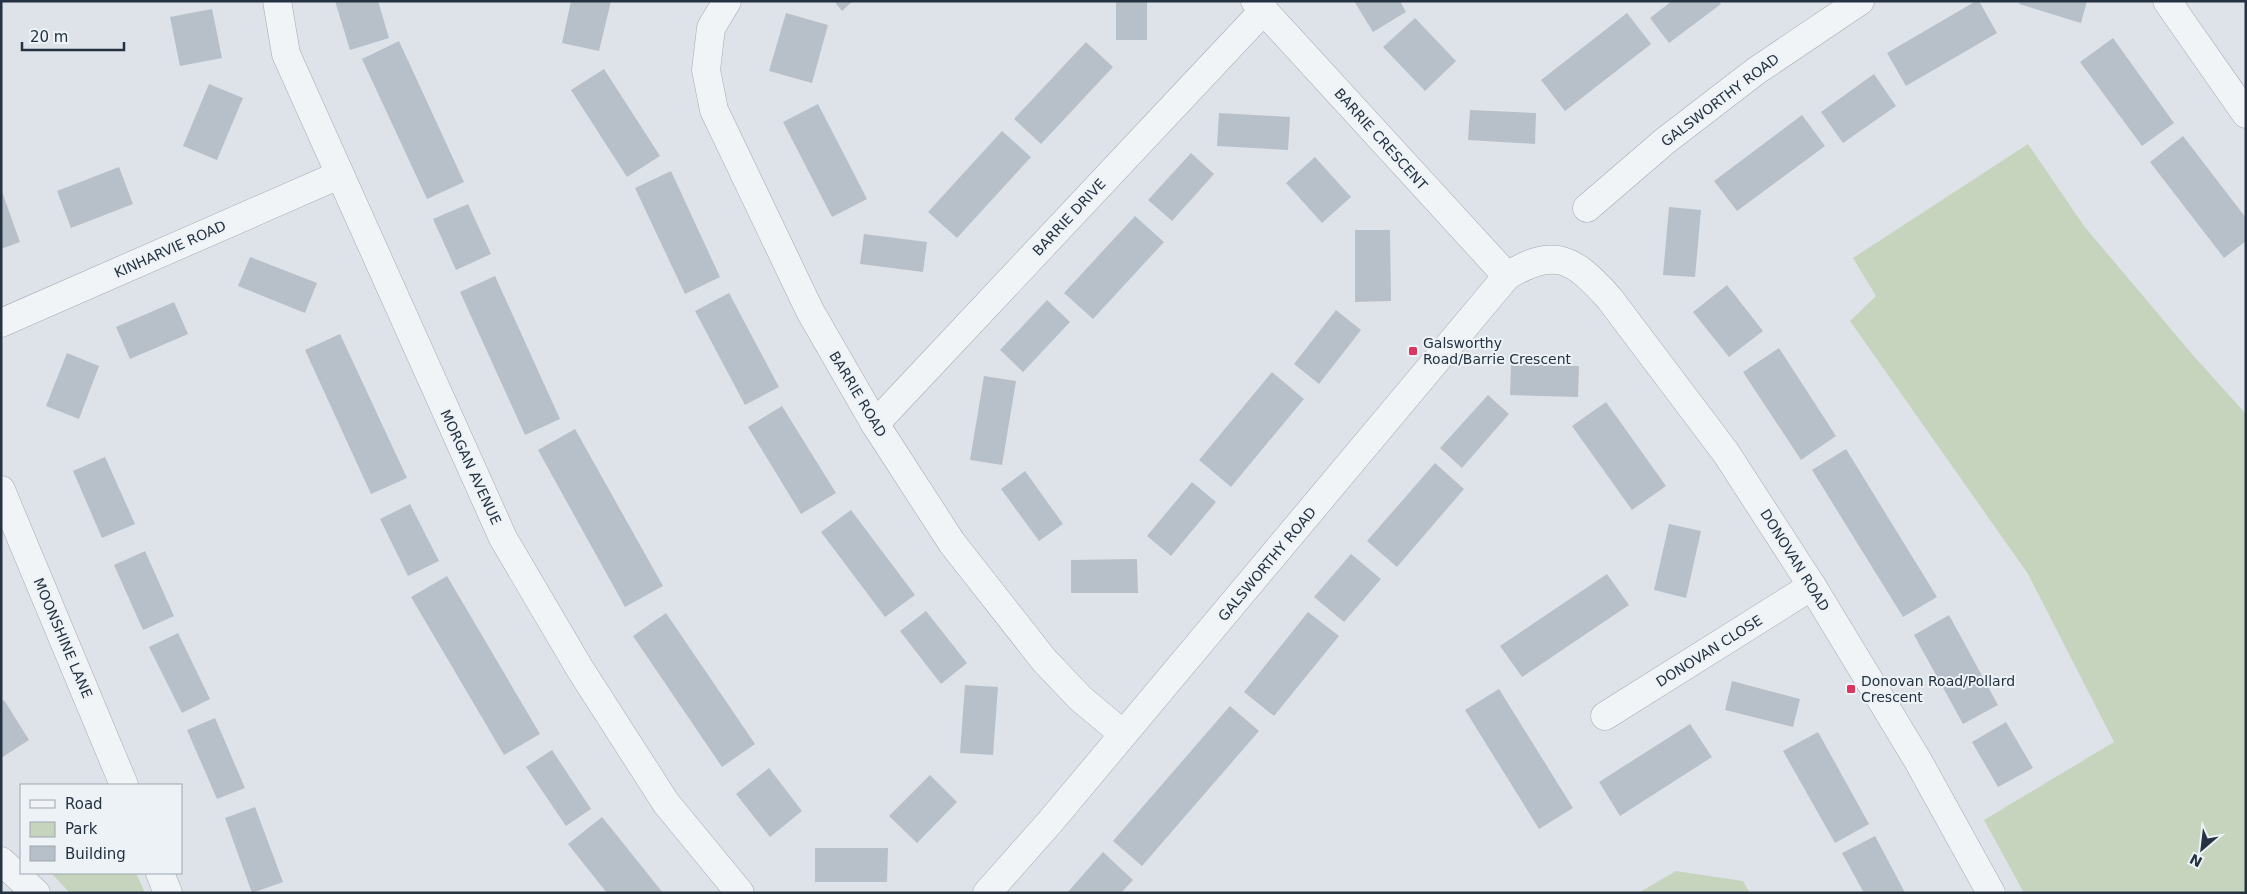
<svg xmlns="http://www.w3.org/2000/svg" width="2247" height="894" viewBox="0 0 2247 894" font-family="'DejaVu Sans',sans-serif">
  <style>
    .green { fill: #c6d4be }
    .building { fill: #b7c0c9 }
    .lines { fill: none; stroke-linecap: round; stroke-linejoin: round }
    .minor-casing { stroke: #a3aab3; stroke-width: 29 }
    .tertiary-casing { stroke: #a3aab3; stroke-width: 29 }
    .minor { stroke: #f1f4f7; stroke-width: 28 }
    .tertiary { stroke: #f1f4f7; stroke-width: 28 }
    .poi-dot { fill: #db365f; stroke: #edf2f6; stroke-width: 2 }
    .labels { text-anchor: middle; stroke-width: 4; stroke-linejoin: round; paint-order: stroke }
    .street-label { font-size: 14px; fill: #253241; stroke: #edf2f6 }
    .poi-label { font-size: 14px; fill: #253241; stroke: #edf2f6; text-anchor: start }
  </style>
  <rect width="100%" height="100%" fill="#dee3e9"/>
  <g class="green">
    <polygon points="2028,144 2084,226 2192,354 2246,414 2246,893 2024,893 1984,820 2114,742 2028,574 1850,321 1876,296 1853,258"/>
    <polygon points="1676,871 1743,881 1750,893 1638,893"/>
    <polygon points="51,873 136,873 145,893 70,893"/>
  </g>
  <g class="building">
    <polygon points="335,1 378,1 389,38 350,50"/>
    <polygon points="571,1 611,1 599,51 562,43"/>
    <polygon points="834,1 853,1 842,11"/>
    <rect x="1116" y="1" width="31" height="39"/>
    <polygon points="1354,1 1400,1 1406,12 1373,32"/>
    <polygon points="1672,1 1719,1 1721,4 1669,43 1650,18"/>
    <polygon points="1976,1 1979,1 1997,33 1906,86 1887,53"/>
    <polygon points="2020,1 2087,1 2081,23 2019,4"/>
    <polygon points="212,9 222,58 180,66 170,17"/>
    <polygon points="786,13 828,25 812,83 769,71"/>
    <polygon points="1627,13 1651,44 1565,111 1541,80"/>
    <polygon points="1415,18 1456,61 1425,91 1383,47"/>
    <polygon points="2113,38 2174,123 2142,146 2080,62"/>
    <polygon points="399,41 464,182 427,199 362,59"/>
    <polygon points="1086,42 1113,67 1041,144 1014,119"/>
    <polygon points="604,69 660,156 627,177 571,90"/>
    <polygon points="1874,74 1896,106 1843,143 1821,112"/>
    <polygon points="209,84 243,98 217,160 183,146"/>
    <polygon points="818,104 867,199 832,217 783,122"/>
    <polygon points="1470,110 1536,113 1535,144 1468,140"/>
    <polygon points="1219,113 1290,117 1288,150 1217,146"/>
    <polygon points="1802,115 1825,146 1737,211 1714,181"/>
    <polygon points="1002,131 1031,157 957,238 928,212"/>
    <polygon points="2183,136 2246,218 2246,241 2224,258 2150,162"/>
    <polygon points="1191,153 1214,174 1172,221 1148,200"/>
    <polygon points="1315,157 1351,197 1322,223 1286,183"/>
    <polygon points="119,167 133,204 71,228 57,191"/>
    <polygon points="671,171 720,277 685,294 635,188"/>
    <polygon points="1,189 20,242 1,249"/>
    <polygon points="468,204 491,254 456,270 433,219"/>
    <polygon points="1669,207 1701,210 1695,277 1663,275"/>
    <polygon points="1135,216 1164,242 1093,319 1064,293"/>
    <polygon points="1355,230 1390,230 1391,301 1355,302"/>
    <polygon points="864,234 927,242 923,272 860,264"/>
    <polygon points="250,257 317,283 305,313 238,286"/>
    <polygon points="495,276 560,419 525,435 460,292"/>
    <polygon points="1727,285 1763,331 1729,357 1693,312"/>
    <polygon points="729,293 779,387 745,405 695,311"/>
    <polygon points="1047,300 1070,322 1023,372 1000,350"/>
    <polygon points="174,302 188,334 130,359 116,327"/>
    <polygon points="1336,310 1361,330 1319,384 1294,364"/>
    <polygon points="340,334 407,478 371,494 305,350"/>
    <polygon points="1779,348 1836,436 1801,460 1743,372"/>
    <polygon points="67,353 99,366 79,419 46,406"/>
    <polygon points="1511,364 1579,366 1578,397 1510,395"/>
    <polygon points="1272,372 1304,399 1231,487 1199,460"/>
    <polygon points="984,376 1016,381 1002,465 970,460"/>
    <polygon points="1488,395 1509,414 1462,468 1440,448"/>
    <polygon points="1606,402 1666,486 1632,510 1572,426"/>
    <polygon points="782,406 836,493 801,514 748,427"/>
    <polygon points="575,429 663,586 625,607 538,450"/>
    <polygon points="1846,449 1937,597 1903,617 1812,470"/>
    <polygon points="105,457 135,524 102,538 73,471"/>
    <polygon points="1435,463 1464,489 1397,567 1367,541"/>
    <polygon points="1025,471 1063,524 1039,541 1001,489"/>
    <polygon points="1192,482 1216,502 1171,556 1147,536"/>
    <polygon points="410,504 439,561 408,576 380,519"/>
    <polygon points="851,510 915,595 885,617 821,532"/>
    <polygon points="1669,524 1701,531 1686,598 1654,590"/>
    <polygon points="145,551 174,616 143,630 114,565"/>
    <polygon points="1351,554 1381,579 1344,622 1314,597"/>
    <polygon points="1137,559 1138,593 1071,593 1071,560"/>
    <polygon points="1607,574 1629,605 1522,677 1500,646"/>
    <polygon points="447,576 540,734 504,755 411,597"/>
    <polygon points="926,611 967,663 941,684 900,631"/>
    <polygon points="1308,612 1339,636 1274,716 1244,692"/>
    <polygon points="666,613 755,744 722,767 633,636"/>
    <polygon points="1949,615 1998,705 1963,724 1914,635"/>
    <polygon points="178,633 210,699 182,713 149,647"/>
    <polygon points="1732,681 1800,699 1793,727 1725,710"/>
    <polygon points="965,685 998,687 993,755 960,753"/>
    <polygon points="1499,689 1573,808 1539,829 1465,710"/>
    <polygon points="4,700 29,740 1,758 1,702"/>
    <polygon points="1230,706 1259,731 1142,866 1113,841"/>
    <polygon points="215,718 245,788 217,799 187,730"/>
    <polygon points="2006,722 2033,768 1998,787 1972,742"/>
    <polygon points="1690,724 1712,757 1620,816 1599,782"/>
    <polygon points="1818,732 1869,824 1835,843 1783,751"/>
    <polygon points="552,750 591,809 566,826 526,767"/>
    <polygon points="769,768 802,811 770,837 736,794"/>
    <polygon points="930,775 957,802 917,843 889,816"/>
    <polygon points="255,807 283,882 252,893 225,818"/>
    <polygon points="602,817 619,838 663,893 607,893 568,844"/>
    <polygon points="1875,836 1900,883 1905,893 1864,893 1842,853"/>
    <polygon points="815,848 888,848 887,882 815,882"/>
    <polygon points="1103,852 1133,880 1121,893 1067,893"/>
  </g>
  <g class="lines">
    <defs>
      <g id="minor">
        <polyline points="277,1 286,54 503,538 580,669 666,803 740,893"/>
        <polyline points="727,1 711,28 706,70 714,110 810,311 875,424 952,543 1044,660 1080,698 1123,734"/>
        <polyline points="1255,1 1507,276"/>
        <polyline points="2167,1 2246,114"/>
        <polyline points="1587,208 1665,141 1756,71 1860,1"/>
        <polyline points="1,323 339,175"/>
        <polyline points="875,424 1264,10"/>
        <polyline points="1605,716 1812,586"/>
        <polyline points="1,861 36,893"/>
      </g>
      <g id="tertiary">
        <polyline points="1,490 124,785"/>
        <polyline points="160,873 168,893"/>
        <path d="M987 893 1050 822 1507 276C1555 246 1574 259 1609 298L1726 453 1812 586 1917 759 1991 893"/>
      </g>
    </defs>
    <use href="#minor" class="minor-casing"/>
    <use href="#tertiary" class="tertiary-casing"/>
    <use href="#minor" class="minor"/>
    <use href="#tertiary" class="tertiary"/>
  </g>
  <g class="poi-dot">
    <rect x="1408" y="346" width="10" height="10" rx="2.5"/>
    <rect x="1846" y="684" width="10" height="10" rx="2.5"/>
  </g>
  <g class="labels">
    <g class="street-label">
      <text transform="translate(1720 100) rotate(-37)" y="5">GALSWORTHY ROAD</text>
      <text transform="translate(1381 139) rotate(48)" y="5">BARRIE CRESCENT</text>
      <text transform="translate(1069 217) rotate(-47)" y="5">BARRIE DRIVE</text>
      <text transform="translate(170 249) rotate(-24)" y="5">KINHARVIE ROAD</text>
      <text transform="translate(858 394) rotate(59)" y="5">BARRIE ROAD</text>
      <text transform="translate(471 467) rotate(65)" y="5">MORGAN AVENUE</text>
      <text transform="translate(1795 560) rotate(58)" y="5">DONOVAN ROAD</text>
      <text transform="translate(1267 564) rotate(-50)" y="5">GALSWORTHY ROAD</text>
      <text transform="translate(63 638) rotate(67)" y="5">MOONSHINE LANE</text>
      <text transform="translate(1709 651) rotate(-32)" y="5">DONOVAN CLOSE</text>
    </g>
    <g class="poi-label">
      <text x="1423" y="348">Galsworthy<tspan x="1423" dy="16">Road/Barrie Crescent</tspan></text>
      <text x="1861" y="686">Donovan Road/Pollard<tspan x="1861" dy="16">Crescent</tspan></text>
    </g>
  </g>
  <rect width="2247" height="894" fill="none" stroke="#253241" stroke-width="5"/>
  <rect x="20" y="784" width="162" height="90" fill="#edf2f6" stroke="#9da5ae"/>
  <rect x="30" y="800" width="25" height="8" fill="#f1f4f7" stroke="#9da5ae"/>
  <text x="65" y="809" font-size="15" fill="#253241">Road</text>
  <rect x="30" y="822" width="25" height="15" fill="#c6d4be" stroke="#9da5ae"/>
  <text x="65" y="834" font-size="15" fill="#253241">Park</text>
  <rect x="30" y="846" width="25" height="15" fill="#b7c0c9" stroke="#9da5ae"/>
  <text x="65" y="859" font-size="15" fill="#253241">Building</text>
  <g transform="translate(2202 849) rotate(208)" stroke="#edf2f6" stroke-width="4" paint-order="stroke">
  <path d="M0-4L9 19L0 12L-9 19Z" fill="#253241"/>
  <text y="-8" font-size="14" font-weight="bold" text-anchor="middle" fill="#253241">N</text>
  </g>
  <path d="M22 42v8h102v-8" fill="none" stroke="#253241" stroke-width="2.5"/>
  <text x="30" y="42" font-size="15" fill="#253241" stroke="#edf2f6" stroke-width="4" paint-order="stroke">20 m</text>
</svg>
